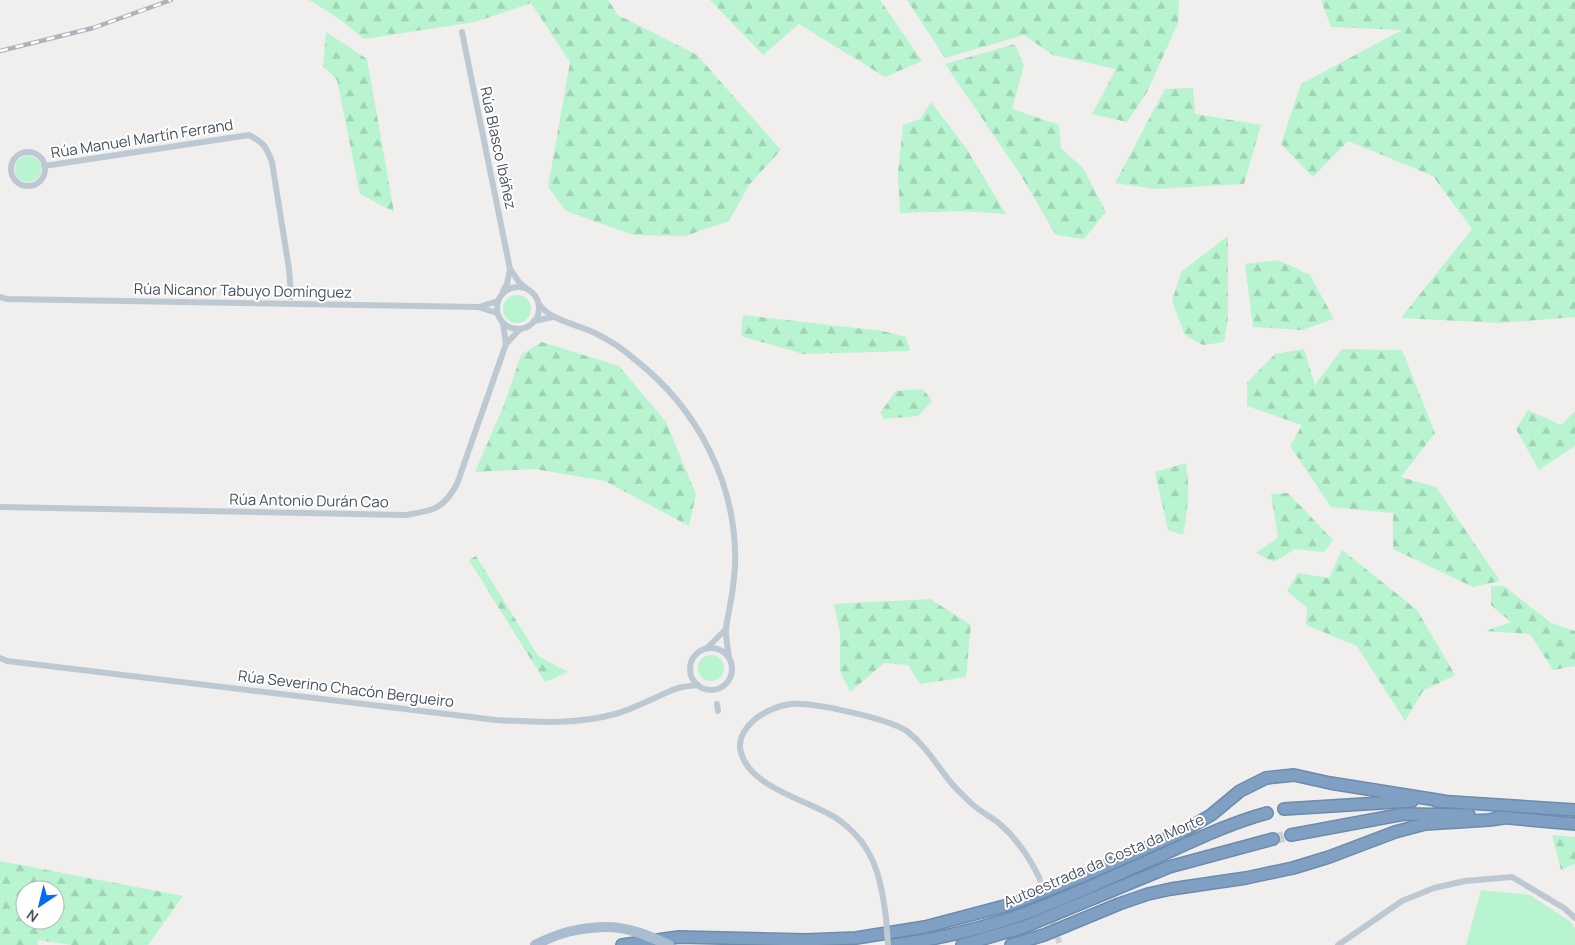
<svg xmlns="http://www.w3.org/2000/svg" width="1575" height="945" viewBox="0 0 1575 945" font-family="Manrope,sans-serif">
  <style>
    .grass { fill: #b7f4cf }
    .forest { fill: url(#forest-firs); fill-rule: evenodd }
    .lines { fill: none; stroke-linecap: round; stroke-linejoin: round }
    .street-tunnel { stroke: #cecfd1; stroke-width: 6; stroke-dasharray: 6 3; stroke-linecap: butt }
    .highway-tunnel { stroke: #cecfd1; stroke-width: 11; stroke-dasharray: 11 5.5; stroke-linecap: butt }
    .highway-casing { stroke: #6b8baf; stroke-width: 14 }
    .street { stroke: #bdc9d2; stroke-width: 6 }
    .primary { stroke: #aabdd0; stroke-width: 10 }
    .highway { stroke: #80a0c3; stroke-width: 11 }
    .rail-casing { stroke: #afb3b9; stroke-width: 4.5 }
    .rail { stroke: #fff; stroke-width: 2.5; stroke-dasharray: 8; stroke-linecap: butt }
    .street-bridge { stroke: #bdc9d2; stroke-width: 6 }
    .primary-bridge { stroke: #aabdd0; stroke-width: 10 }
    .labels { text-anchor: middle; stroke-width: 4; stroke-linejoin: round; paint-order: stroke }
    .street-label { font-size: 15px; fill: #44515e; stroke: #fff }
  </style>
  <defs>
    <pattern id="forest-firs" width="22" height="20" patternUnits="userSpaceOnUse" patternTransform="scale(1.25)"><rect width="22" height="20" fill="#b7f4cf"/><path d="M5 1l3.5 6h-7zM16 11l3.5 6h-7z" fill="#9fd3b4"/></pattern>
  </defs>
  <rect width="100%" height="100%" fill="#f1eeee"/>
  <g class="grass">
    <circle cx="28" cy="169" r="13"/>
    <circle cx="517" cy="309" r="14"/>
    <circle cx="711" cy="668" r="13"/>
    <polygon points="1481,890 1530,895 1571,922 1575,929 1575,945 1466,945"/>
  </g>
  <g class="forest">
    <polygon points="309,0 608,0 618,15 697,55 781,150 749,185 729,221 685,236 633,235 566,211 548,187 570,62 531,3 475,22 364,39 341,20"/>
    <polygon points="710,0 880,0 922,61 885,77 799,24 763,55"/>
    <polygon points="907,0 1179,0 1178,23 1147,92 1127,122 1092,114 1116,69 1053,55 1024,35 945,58"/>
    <polygon points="1321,0 1575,0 1575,317 1500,323 1401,318 1472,229 1433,176 1348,141 1313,177 1281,144 1301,84 1402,30 1331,27"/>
    <polygon points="326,32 367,59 394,212 360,194 337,80 323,66"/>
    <polygon points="1015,44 1024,66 1012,109 1059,125 1061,148 1083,168 1106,212 1084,239 1056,235 1020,174 945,64"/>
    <polygon points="1193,88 1195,114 1261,125 1244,184 1156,189 1115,183 1165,89"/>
    <polygon points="931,102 966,148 1006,214 962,211 900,213 898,173 903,125 920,119"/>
    <polygon points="1228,236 1228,319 1224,342 1203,345 1185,335 1172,301 1181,272"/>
    <polygon points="1278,260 1310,275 1334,319 1302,330 1253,327 1245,264"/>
    <polygon points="743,315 882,331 906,337 910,351 803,354 741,336"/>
    <polygon points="542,342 619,366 666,422 696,494 689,526 605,481 535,469 475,472 504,405 521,355"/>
    <polygon points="1304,349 1315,385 1342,349 1402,350 1435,433 1401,477 1436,487 1500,581 1473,587 1393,549 1393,513 1331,507 1290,446 1302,425 1247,406 1247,383 1275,354"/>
    <polygon points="923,389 932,401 918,416 884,419 880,413 896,391"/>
    <polygon points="1528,410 1561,425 1575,411 1575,446 1539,470 1516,429"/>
    <path d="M1186 463C1190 490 1188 508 1183 535L1168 530 1155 472Z"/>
    <polygon points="1288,493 1333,540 1324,552 1295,549 1274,562 1256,553 1278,538 1271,494"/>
    <polygon points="1342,550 1417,610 1455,675 1423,691 1405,721 1357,646 1306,625 1307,608 1287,591 1298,573 1329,578"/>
    <polygon points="476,556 538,656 568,672 545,682 469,560"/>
    <polygon points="1491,586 1504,586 1551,623 1575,631 1575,666 1553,670 1530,634 1486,631 1511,622 1491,605"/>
    <polygon points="930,599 971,625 966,677 920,684 908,665 884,663 850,692 840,671 840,633 834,604"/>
    <polygon points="1552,835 1575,837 1575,864 1561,870"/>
    <path d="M0 861 183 896 148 945H72L38 940V945H0ZM25 890H55V920H25Z"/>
  </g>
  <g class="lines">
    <polyline class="street-tunnel" points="1039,877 1060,945"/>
    <polyline class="highway-tunnel" points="1273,839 1291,835"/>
    <defs>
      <g id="highway">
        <polyline points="1436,801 1575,810"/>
        <polyline points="1284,809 1412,801"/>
        <polyline points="1498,817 1575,824"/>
        <polyline points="1291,835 1404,814 1469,815"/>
        <polyline points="622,945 679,937 806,940 856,938 925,927 1012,904 1083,876 1180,833 1211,815 1240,791 1266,778 1294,775 1330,783 1443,801"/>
        <path d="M894 945C933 940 971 931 1009 919 1058 903 1106 879 1153 859 1191 842 1227 824 1267 813"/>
        <polyline points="962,945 1024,927 1169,867 1273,839"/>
        <polyline points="1011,945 1044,935 1119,904 1148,894 1171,889 1246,878 1293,868 1329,857 1395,832 1425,824 1489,820 1503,818"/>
      </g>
    </defs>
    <use href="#highway" class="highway-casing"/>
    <g class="street">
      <polyline points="462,32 510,269 519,282 526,288"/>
      <circle cx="28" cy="169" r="17"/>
      <path d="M44 166 249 135C264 143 266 146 272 162L289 269 291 297"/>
      <circle cx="518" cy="308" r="21"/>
      <polyline points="503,291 507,284 510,269"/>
      <polyline points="0,297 7,299 478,307 497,313"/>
      <path d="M539 304C549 320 579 325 595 333 609 340 622 348 633 358 698 408 738 485 735 567 734 580 733 592 730 605 729 613 726 623 726 631 726 640 728 649 729 657"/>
      <polyline points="479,307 498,301"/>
      <polyline points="534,321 553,317"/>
      <polyline points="506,344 520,329"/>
      <path d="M0 507 405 515C432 511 443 510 457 484L506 344 503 323"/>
      <polyline points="707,648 726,629"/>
      <circle cx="711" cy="669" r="21"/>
      <path d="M0 658 7 661 496 720C536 722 576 725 615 714 636 708 655 697 675 689 682 686 691 686 698 685"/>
      <polyline points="717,704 718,711"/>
      <path d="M886 917C882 887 877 856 854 833 847 826 836 817 827 813 800 798 744 784 740 747 739 732 754 718 766 712 774 708 783 705 791 704 813 702 891 719 908 732 927 747 937 766 952 784 958 791 965 797 971 803 980 812 992 817 1001 825 1018 840 1029 857 1039 877"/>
      <polyline points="1338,945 1402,901 1434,888 1465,881 1512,877 1564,908 1575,918"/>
    </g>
    <path class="primary" d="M535 945C560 932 578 928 606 927"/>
    <use href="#highway" class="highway"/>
    <defs>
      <polyline id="rail" points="0,51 93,28 171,0"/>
    </defs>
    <use href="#rail" class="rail-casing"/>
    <use href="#rail" class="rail"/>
    <polyline class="street-bridge" points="886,917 888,945"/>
    <path class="primary-bridge" d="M606 927C629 927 649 936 669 945"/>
  </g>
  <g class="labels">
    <g class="street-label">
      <text transform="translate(142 139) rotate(-9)" y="5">Rúa Manuel Martín Ferrand</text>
      <text transform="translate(498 148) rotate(78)" y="5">Rúa Blasco Ibáñez</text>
      <text transform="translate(243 291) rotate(1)" y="5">Rúa Nicanor Tabuyo Domínguez</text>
      <text transform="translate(309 501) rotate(1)" y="5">Rúa Antonio Durán Cao</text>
      <text transform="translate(346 689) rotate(7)" y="5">Rúa Severino Chacón Bergueiro</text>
      <text transform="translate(1104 861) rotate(-23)" y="5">Autoestrada da Costa da Morte</text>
    </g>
  </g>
  <g transform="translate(40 905) rotate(215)"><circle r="24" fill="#ffffff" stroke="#b4b9bf"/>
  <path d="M0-4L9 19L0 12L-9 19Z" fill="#046bf5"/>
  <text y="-8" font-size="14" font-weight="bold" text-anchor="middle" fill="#44515e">N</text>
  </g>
</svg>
